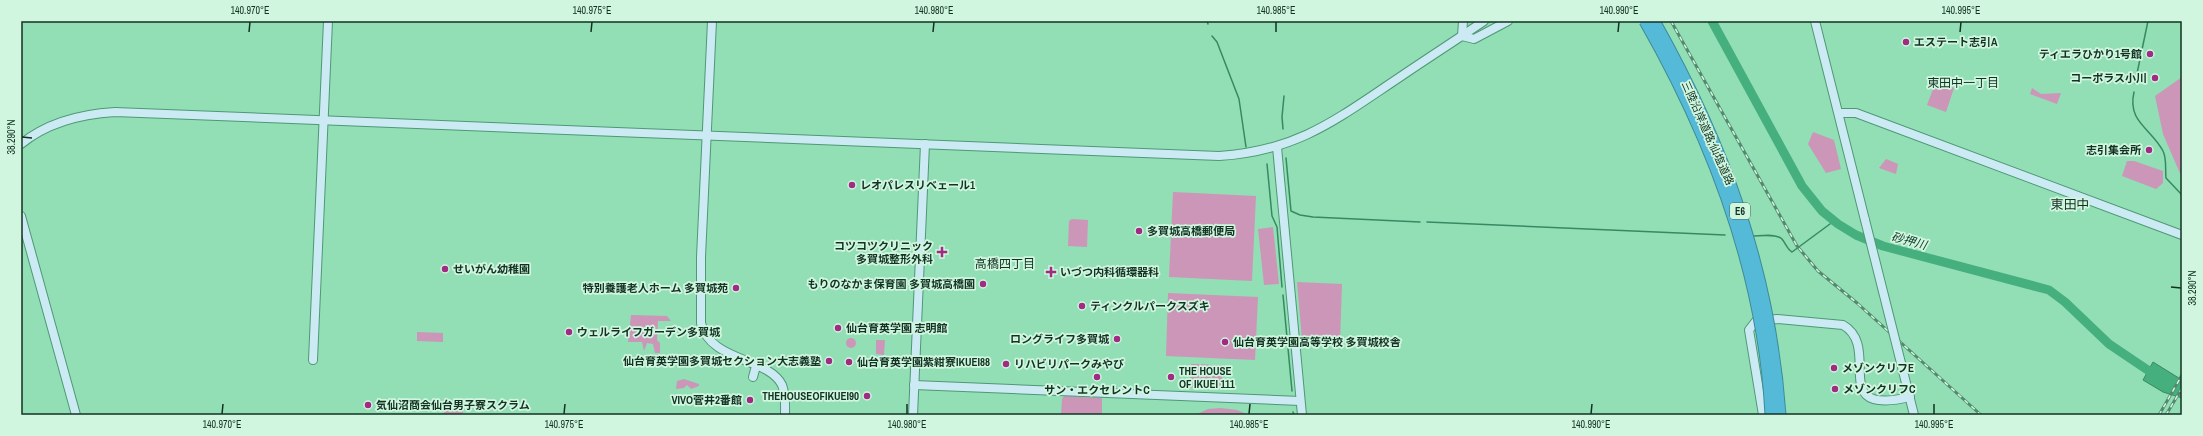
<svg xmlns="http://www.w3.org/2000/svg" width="2203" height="436" viewBox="0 0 2203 436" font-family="'Archivo Narrow','Noto Sans JP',sans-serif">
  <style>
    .green { fill: #cc96b9 }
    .water { fill: #46af7e; stroke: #368a62 }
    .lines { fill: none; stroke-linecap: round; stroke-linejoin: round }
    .stream { stroke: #368a62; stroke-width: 1.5 }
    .river { stroke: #46af7e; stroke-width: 9 }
    .secondary-casing { stroke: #4e9974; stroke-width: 10 }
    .secondary { stroke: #cceaf3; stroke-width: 8 }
    .rail-casing { stroke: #538a6d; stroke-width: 3 }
    .rail { stroke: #d1f6e0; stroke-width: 1.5; stroke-dasharray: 4.5; stroke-linecap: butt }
    .secondary-bridge-casing { stroke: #4e9974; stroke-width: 10; stroke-linecap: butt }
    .highway-bridge-casing { stroke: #3e8a98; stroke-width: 13; stroke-linecap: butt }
    .secondary-bridge { stroke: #cceaf3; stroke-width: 8 }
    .highway-bridge { stroke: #55bad7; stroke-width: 11 }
    .ticks { fill: none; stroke: #123222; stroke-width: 1.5 }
    .poi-dot { fill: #a12a83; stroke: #d1f6e0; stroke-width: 1.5 }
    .labels { text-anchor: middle; stroke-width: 3.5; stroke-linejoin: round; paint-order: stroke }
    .shield { fill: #d1f6e0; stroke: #4b6d5b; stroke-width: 1 }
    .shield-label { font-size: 10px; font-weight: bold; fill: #123222 }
    .poi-label { font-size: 11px; font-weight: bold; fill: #123222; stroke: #d1f6e0; text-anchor: start }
    .street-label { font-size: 11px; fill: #123222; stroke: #d1f6e0 }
    .neighbourhood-label { font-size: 12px; fill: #123222; stroke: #d1f6e0 }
    .water-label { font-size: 12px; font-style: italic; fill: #0f3c28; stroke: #d1f6e0 }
    .quarter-label { font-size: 13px; fill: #123222; stroke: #d1f6e0 }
    .neatline { fill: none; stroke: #123222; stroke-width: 1.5 }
    .ticks-label { font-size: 10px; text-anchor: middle; fill: #123222 }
  </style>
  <rect width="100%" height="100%" fill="#92deb5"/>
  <g class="green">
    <polygon points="2182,77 2182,178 2163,134 2155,96"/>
    <polygon points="1936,81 1954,88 1946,112 1927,105"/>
    <polygon points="2032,88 2041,94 2061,93 2057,104 2030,94"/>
    <polygon points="1813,132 1834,140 1841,169 1826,173 1808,144"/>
    <polygon points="1886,159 1898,164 1896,174 1879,168"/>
    <polygon points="2127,161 2134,161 2163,171 2163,183 2156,189 2122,176"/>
    <polygon points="1173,192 1256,196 1252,281 1169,277"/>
    <polygon points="1072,219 1088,220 1087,247 1068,246 1069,221"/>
    <polygon points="1273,227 1279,284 1264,285 1258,229"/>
    <polygon points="1297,282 1342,284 1340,342 1302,340"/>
    <polygon points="1168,293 1258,297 1255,360 1166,356"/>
    <polygon points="631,315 667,316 671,321 658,321 657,340 660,343 660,353 655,353 653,344 647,343 644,351 642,342 628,342"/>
    <polygon points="417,332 443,333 443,342 417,341"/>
    <circle cx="851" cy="343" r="5"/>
    <polygon points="876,340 885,340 884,355 876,354"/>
    <polygon points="1191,364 1199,364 1199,388 1190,387"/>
    <polygon points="1201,364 1211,365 1210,388 1200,388"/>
    <polygon points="1213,365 1223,365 1222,389 1212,388"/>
    <polygon points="684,379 699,384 699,386 691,389 687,385 684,388 676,389 677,381"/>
    <polygon points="1064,396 1102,398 1102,415 1061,415 1062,399"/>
    <rect x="444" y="407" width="19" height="8"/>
    <polygon points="1221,408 1237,410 1249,415 1195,415 1208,409"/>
  </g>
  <polygon class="water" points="2153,362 2182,380 2182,398 2163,392 2143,380"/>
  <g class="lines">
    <g class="stream">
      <polyline points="1207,21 1208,24"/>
      <polyline points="1212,36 1217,42 1239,99 1246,147"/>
      <polyline points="2135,83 2148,21"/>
      <path d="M2134 92C2127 122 2151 128 2163 151 2167 159 2165 169 2166 178L2182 195"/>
      <polyline points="1283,129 1282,117 1284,96"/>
      <polyline points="1286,158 1291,211 1300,215 1313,217 1420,222"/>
      <polyline points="1267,164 1272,216 1277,227 1282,287"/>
      <polyline points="1427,222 1725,235"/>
      <path d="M1752 236C1760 236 1776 233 1782 239 1786 244 1787 249 1792 252L1834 221"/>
      <polyline points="1283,295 1292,391"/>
      <polyline points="1293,412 1294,415"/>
    </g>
    <polyline class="river" points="1712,21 1802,186 1822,211 1838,224 1856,235 1883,246 2049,290 2065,302 2109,344 2158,377"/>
    <defs>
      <g id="secondary">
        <path d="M712 21 701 257V323C710 362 768 357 782 385 786 395 785 404 785 415"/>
        <polyline points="1463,21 1462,36 1474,39 1508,21"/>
        <polyline points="1815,21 1865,220"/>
        <polyline points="1839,113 1856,113 2182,235"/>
        <path d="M21 144C48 122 81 114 115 112L1219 156C1298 151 1337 119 1400 77 1428 58 1456 40 1484 21"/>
        <polyline points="1277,147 1302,415"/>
        <polyline points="21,216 76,415"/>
        <polyline points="313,360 328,21"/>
        <polyline points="1901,363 1914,415"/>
        <polyline points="753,377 756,366"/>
        <polyline points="914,385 1300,401"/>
        <polyline points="913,415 925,144"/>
        <path d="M1763 415 1749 330 1756 321 1777 319 1843 325C1883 348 1826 417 1910 397"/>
      </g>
    </defs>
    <use href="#secondary" class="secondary-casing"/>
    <use href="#secondary" class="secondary"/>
    <defs>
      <g id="rail">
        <polyline points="1671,21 1797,246 1818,271 1857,303 1981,415"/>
        <polyline points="2159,415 2182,375"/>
        <polyline points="2166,415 2182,388"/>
      </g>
    </defs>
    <use href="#rail" class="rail-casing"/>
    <use href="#rail" class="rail"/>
    <defs>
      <polyline id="secondary-bridge" points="1865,220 1901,363"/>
      <g id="highway-bridge">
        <path d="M1645 21C1714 142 1764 275 1771 415"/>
        <path d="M1654 21C1724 145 1770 272 1780 415"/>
      </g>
    </defs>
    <use href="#secondary-bridge" class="secondary-bridge-casing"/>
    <use href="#highway-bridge" class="highway-bridge-casing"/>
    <use href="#secondary-bridge" class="secondary-bridge"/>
    <use href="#highway-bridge" class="highway-bridge"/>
  </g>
  <path class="ticks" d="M249 32 250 22M591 32 592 22M933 32 934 22M1276 32V22M1618 32 1619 22M1960 32 1961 22M22 137 32 138M2171 287 2181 288M222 414 223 404M564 414 565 404M907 414V404M1249 414 1250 404M1591 414 1592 404M1934 414V404"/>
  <g class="poi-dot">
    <circle cx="1906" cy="42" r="4"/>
    <circle cx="2150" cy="54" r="4"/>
    <circle cx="2155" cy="78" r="4"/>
    <circle cx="2149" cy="150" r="4"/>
    <circle cx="852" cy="185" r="4"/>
    <circle cx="1139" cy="231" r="4"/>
    <path d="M940 246h4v4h4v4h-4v4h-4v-4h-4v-4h4z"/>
    <circle cx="445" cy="269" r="4"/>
    <path d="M1049 266h4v4h4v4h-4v4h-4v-4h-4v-4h4z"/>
    <circle cx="983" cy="284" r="4"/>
    <circle cx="736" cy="288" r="4"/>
    <circle cx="1082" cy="306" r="4"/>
    <circle cx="838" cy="328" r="4"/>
    <circle cx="569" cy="332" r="4"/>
    <circle cx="1117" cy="339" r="4"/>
    <circle cx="1225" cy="342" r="4"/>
    <circle cx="829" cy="361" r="4"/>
    <circle cx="849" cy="362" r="4"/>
    <circle cx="1006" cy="364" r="4"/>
    <circle cx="1834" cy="368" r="4"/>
    <circle cx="1097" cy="377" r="4"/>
    <circle cx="1171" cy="377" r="4"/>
    <circle cx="1835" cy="389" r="4"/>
    <circle cx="867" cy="396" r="4"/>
    <circle cx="750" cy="400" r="4"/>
    <circle cx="368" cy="405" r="4"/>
  </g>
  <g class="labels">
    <rect class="shield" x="1730" y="203" width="20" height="16" rx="3"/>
    <g class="shield-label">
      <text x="1740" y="215">E6</text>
    </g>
    <g class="poi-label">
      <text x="1914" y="46">エステート志引A</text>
      <text x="2142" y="58" text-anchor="end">ティエラひかり1号館</text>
      <text x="2147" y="82" text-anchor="end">コーポラス小川</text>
      <text x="2141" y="154" text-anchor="end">志引集会所</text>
      <text x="860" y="189">レオパレスリベェール1</text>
      <text x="1147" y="235">多賀城高橋郵便局</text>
      <text x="933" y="250" text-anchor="end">コツコツクリニック<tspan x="933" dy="13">多賀城整形外科</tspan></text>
      <text x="453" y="273">せいがん幼稚園</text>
      <text x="1060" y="276">いづつ内科循環器科</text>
      <text x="975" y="288" text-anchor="end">もりのなかま保育園 多賀城高橋園</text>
      <text x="728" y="292" text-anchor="end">特別養護老人ホーム 多賀城苑</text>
      <text x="1090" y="310">ティンクルパークスズキ</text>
      <text x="846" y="332">仙台育英学園 志明館</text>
      <text x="577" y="336">ウェルライフガーデン多賀城</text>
      <text x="1109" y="343" text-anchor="end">ロングライフ多賀城</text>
      <text x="1233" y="346">仙台育英学園高等学校 多賀城校舎</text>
      <text x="821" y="365" text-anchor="end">仙台育英学園多賀城セクション大志義塾</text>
      <text x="857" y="366">仙台育英学園紫紺寮IKUEI88</text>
      <text x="1014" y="368">リハビリパークみやび</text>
      <text x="1842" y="372">メゾンクリフE</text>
      <text x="1179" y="375">THE HOUSE<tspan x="1179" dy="13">OF IKUEI 111</tspan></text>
      <text x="1843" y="393">メゾンクリフC</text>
      <text x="1097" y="394" text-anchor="middle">サン・エクセレントC</text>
      <text x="859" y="400" text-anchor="end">THEHOUSEOFIKUEI90</text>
      <text x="742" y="404" text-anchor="end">VIVO菅井2番館</text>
      <text x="376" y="409">気仙沼商会仙台男子寮スクラム</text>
    </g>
    <g class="street-label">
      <text transform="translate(1708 133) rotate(66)" y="4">三陸沿岸道路;仙塩道路</text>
    </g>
    <g class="neighbourhood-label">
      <text x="1963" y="87">東田中一丁目</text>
      <text x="1005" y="268">高橋四丁目</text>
    </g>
    <g class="water-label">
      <text transform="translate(1909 241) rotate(15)" y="4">砂押川</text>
    </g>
    <g class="quarter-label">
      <text x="2070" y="209">東田中</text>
    </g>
  </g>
  <rect width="2203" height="436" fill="none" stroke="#d1f6e0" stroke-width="44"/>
  <rect x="22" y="22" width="2159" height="392" class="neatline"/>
  <g class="ticks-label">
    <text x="250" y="14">140.970°E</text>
    <text x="592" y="14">140.975°E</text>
    <text x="934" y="14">140.980°E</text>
    <text x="1276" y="14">140.985°E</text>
    <text x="1619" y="14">140.990°E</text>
    <text x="1961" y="14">140.995°E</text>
    <text transform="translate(11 137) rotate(-90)" y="4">38.290°N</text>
    <text transform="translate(2192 288) rotate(-90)" y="4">38.290°N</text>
    <text x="222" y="428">140.970°E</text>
    <text x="564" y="428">140.975°E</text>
    <text x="907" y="428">140.980°E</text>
    <text x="1249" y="428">140.985°E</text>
    <text x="1591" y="428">140.990°E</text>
    <text x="1934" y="428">140.995°E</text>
  </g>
</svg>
